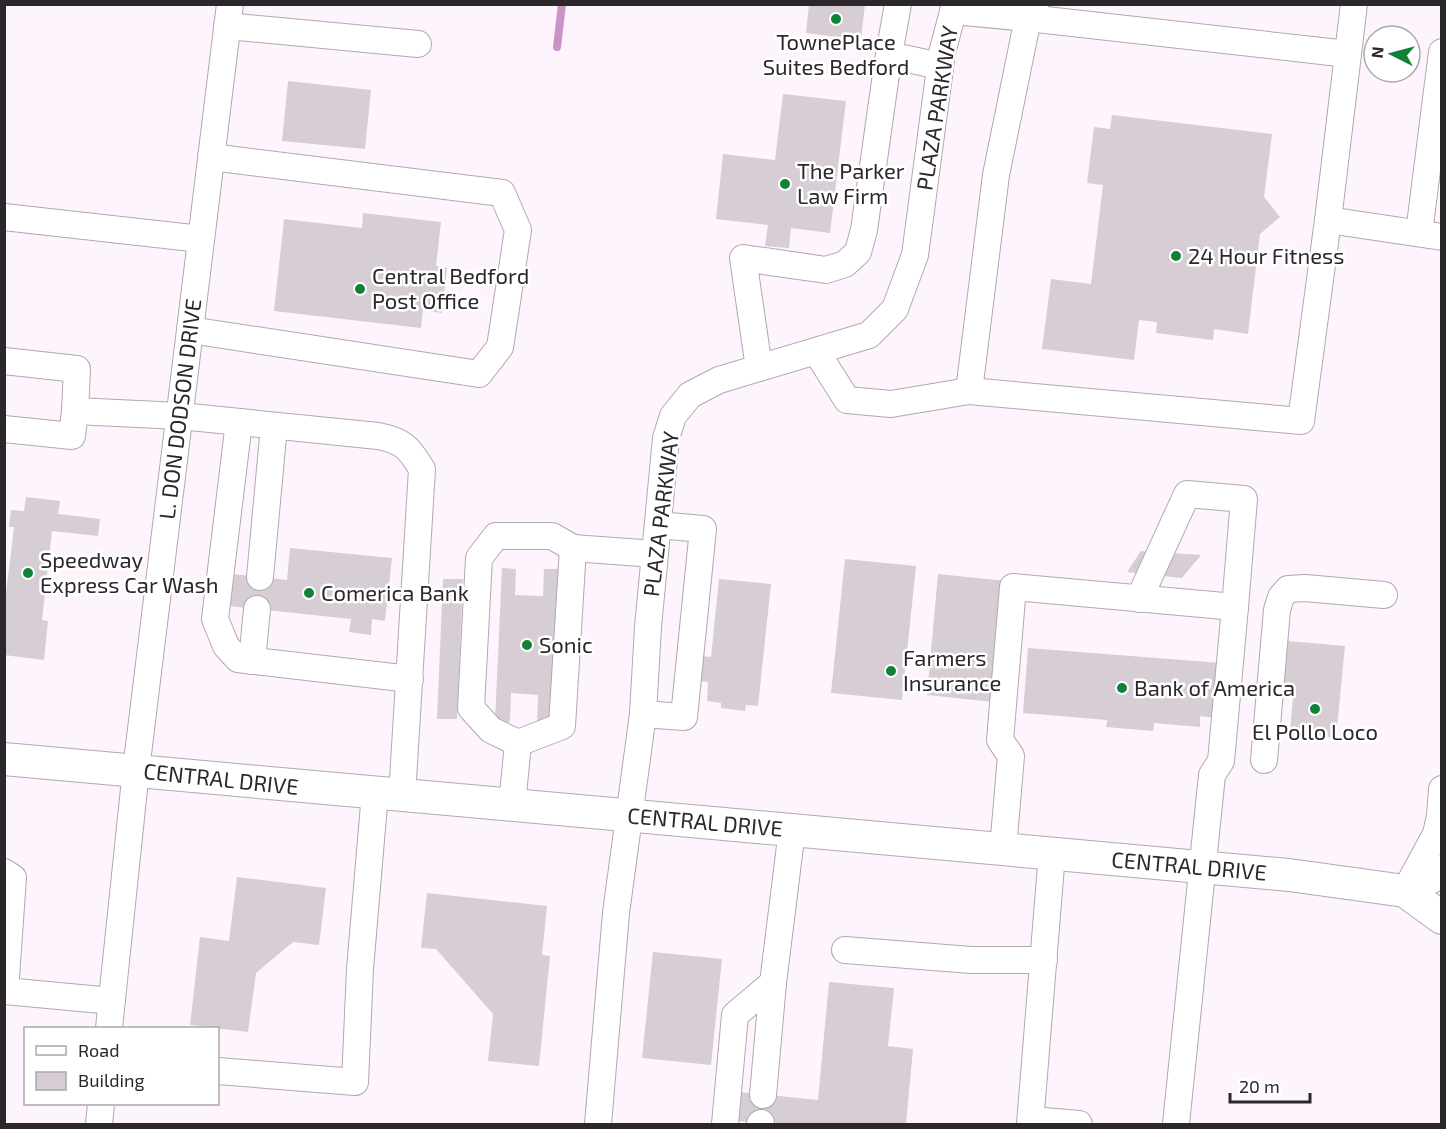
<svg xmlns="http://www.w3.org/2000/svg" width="1446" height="1129" viewBox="0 0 1446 1129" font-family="'Exo 2',sans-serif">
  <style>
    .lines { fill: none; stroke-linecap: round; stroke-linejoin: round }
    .stream { stroke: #ca95c6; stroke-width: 8 }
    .building { fill: #d6cdd5 }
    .minor-casing { stroke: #b1a8b0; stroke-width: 28 }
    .major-casing { stroke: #b1a8b0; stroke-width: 34 }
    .minor { stroke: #fff; stroke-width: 26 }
    .major { stroke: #fff; stroke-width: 32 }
    .poi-dot { fill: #128138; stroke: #fff; stroke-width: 2 }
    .labels { text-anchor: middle; stroke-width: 5; stroke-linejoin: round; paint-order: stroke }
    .poi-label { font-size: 22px; fill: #2b272a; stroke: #fff; text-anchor: start }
    .street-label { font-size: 22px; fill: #2b272a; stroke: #fff }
  </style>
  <rect width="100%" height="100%" fill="#fef4fd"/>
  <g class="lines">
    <polyline class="stream" points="557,47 562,4"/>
  </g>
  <g class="building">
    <polygon points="809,4 865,4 861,40 806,33"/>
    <polygon points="288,81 371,90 365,149 282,141"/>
    <polygon points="783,94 846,101 830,233 791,228 789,248 765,246 768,225 716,219 723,154 775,160"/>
    <polygon points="1112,115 1272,134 1264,197 1280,217 1260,234 1248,334 1214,329 1213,340 1156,333 1157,322 1139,320 1134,360 1042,349 1051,279 1091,284 1103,185 1087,183 1094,127 1110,129"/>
    <polygon points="363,213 441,222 436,266 447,268 442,313 423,310 421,328 274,311 284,219 362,228"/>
    <polygon points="26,497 60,501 58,514 100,519 98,536 52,531 42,620 48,621 44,660 4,655 4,610 14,527 9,527 11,510 24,511"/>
    <polygon points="290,548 392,558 385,621 372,619 371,635 349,632 351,619 229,606 232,574 287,580"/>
    <polygon points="1141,551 1201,555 1182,578 1127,572"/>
    <polygon points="845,559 916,566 902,700 831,693"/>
    <polygon points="502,568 516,569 515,595 543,596 544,569 562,569 555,725 537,724 538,695 511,693 510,722 495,721"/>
    <polygon points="938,574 1006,581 994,702 927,695"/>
    <polygon points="443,579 463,579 457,719 437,719"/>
    <polygon points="719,579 771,584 758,706 746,705 745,711 721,708 721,703 707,701 708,682 699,681 702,656 711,657"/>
    <polygon points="1288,641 1345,646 1336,738 1290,733 1294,684 1284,683"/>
    <polygon points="1028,648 1221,663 1217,718 1200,716 1200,727 1154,723 1153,731 1106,727 1107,720 1023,713"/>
    <polygon points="237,877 326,888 319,945 293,942 256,973 248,1032 190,1025 200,937 229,941"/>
    <polygon points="427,893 547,906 542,955 550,956 539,1066 488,1061 493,1014 436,949 421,948"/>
    <polygon points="653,952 722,959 711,1065 642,1058"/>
    <polygon points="829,982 894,988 888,1046 913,1049 906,1124 775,1124 737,1121 739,1092 818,1100"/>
  </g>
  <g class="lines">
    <defs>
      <g id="minor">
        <polyline points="1035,5 1028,18 1348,54"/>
        <polyline points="953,11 1028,18 996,175 969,391"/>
        <polyline points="227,26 418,44"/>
        <polyline points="889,55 940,66"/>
        <polyline points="4,217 201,239"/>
        <polyline points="1328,220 1354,4"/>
        <polyline points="1419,233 1442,52"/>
        <polyline points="190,330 479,374 500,347 518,230 502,193 211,157"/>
        <polyline points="816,351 847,400 891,404 969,391 1301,421 1328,220 1442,237"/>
        <path d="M4 361 77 369 75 411 180 416 378 436C404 441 409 448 422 469L402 796"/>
        <polyline points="759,368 743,258 826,270 845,264 858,252 864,230 888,60 898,4"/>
        <polyline points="239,422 215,619 226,646 238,659 410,679"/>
        <polyline points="4,429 72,436 75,411"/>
        <polygon points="496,536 552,536 573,548 562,726 518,743 491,730 471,708 479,558"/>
        <polyline points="573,548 655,554"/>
        <polyline points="260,577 274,426"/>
        <polyline points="1139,599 1187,494 1244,499 1235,607"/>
        <polyline points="252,661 257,609"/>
        <polyline points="643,714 684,717 703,529 658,525"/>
        <polyline points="1264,760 1277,610 1281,597 1288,589 1305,588 1384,595"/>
        <polyline points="512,805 518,743"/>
        <polyline points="1003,849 1011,756 1000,740 1013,587 1235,607 1221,761 1212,775 1176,1124"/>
        <polyline points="4,872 13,878 5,991 112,1001"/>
        <polyline points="1405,891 1436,834 1440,816 1442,789"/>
        <polyline points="845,950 971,960 1044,960"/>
        <polyline points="109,1028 136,770 230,4"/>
        <polyline points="218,1071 355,1082 360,969 375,793"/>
        <polyline points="763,1095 773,983 792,830"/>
        <polyline points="1031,1120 1079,1124"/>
        <polyline points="99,1124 101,1104"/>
        <polyline points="598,1124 616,913 643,714 648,627 666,438 673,416 690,395 719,380 869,335 895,309 915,255 942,53 955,4"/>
        <polyline points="725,1124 735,1015 773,983"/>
        <polyline points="760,1124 761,1123"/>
        <polyline points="1030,1124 1052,853"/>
      </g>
      <g id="major">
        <polyline points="4,759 1289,875 1405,891 1442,918"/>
        <polyline points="1405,891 1442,871"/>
      </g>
    </defs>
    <use href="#minor" class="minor-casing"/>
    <use href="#major" class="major-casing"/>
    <use href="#minor" class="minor"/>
    <use href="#major" class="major"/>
  </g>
  <g class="poi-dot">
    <circle cx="836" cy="19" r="6"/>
    <circle cx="785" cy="184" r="6"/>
    <circle cx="1176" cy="256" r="6"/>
    <circle cx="360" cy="289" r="6"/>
    <circle cx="28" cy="573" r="6"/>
    <circle cx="309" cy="593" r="6"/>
    <circle cx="527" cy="645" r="6"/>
    <circle cx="891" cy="671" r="6"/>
    <circle cx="1122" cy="688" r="6"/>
    <circle cx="1315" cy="709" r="6"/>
  </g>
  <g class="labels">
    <g class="poi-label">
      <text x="836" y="50" text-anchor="middle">TownePlace<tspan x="836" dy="25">Suites Bedford</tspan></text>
      <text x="797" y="179">The Parker<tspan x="797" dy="25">Law Firm</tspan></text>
      <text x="1188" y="264">24 Hour Fitness</text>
      <text x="372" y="284">Central Bedford<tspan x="372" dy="25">Post Office</tspan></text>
      <text x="40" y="568">Speedway<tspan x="40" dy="25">Express Car Wash</tspan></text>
      <text x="321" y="601">Comerica Bank</text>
      <text x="539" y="653">Sonic</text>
      <text x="903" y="666">Farmers<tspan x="903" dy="25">Insurance</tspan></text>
      <text x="1134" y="696">Bank of America</text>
      <text x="1315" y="740" text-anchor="middle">El Pollo Loco</text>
    </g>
    <g class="street-label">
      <text transform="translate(937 108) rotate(-81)" y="8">PLAZA PARKWAY</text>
      <text transform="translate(180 409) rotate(-83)" y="8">L. DON DODSON DRIVE</text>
      <text transform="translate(661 514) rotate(-83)" y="8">PLAZA PARKWAY</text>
      <text transform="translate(221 779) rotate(6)" y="8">CENTRAL DRIVE</text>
      <text transform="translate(705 822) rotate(5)" y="8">CENTRAL DRIVE</text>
      <text transform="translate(1189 866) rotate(5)" y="8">CENTRAL DRIVE</text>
    </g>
  </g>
  <rect width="1446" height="1129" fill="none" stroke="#2b272a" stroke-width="12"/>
  <rect x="24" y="1027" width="195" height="78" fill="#ffffff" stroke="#aaa9aa" stroke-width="1.5"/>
  <rect x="36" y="1046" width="30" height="9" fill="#ffffff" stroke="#aaa9aa" stroke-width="1.5"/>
  <text x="78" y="1057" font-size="18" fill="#2b272a">Road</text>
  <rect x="36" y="1072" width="30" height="18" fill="#d6cdd5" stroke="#aaa9aa" stroke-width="1.5"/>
  <text x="78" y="1087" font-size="18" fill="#2b272a">Building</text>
  <g transform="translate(1392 54) rotate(276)"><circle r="28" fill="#ffffff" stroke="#aaa9aa" stroke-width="1.5"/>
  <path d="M0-4.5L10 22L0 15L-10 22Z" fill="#128138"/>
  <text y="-9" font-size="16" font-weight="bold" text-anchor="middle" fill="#2b272a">N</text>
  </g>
  <path d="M1230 1093v9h80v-9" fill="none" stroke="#2b272a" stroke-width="3"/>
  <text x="1239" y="1093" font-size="18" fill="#2b272a" stroke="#ffffff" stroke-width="4.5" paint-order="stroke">20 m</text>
</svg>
